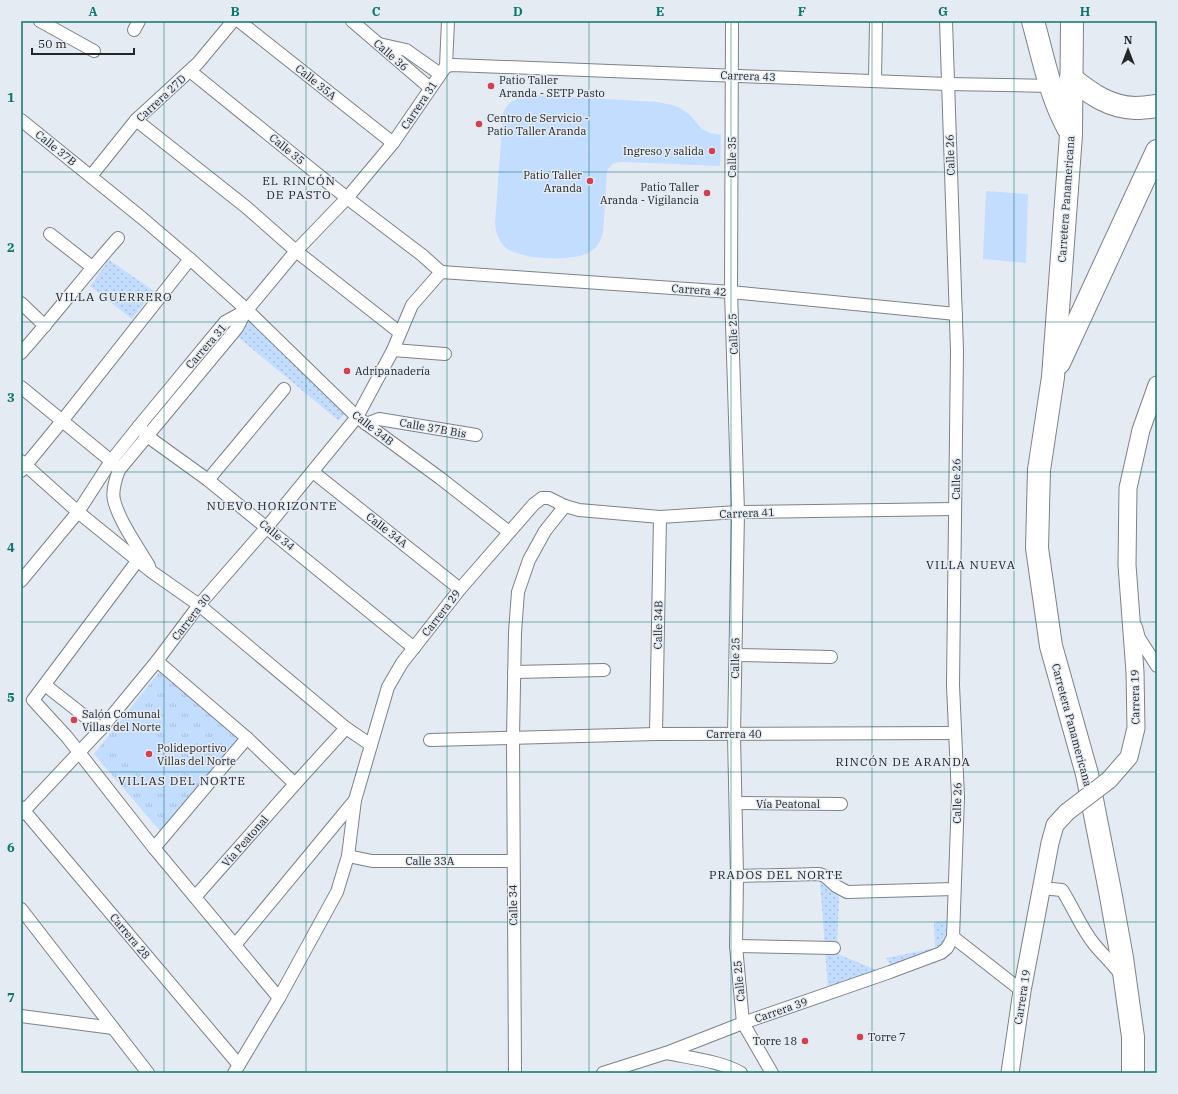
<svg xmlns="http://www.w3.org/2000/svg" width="1178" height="1094" viewBox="0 0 1178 1094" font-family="'IBM Plex Serif',serif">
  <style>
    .grass { fill: url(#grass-dots) }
    .park { fill: url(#park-tufts) }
    .pitch { fill: #c2ddff }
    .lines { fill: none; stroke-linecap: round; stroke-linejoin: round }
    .street-casing { stroke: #7d8289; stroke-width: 14 }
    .secondary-casing { stroke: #7d8289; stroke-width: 19 }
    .highway-casing { stroke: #7d8289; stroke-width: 24 }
    .street { stroke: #fff; stroke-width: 12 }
    .secondary { stroke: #fff; stroke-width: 17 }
    .highway { stroke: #fff; stroke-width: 22 }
    .secondary-bridge-casing { stroke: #7d8289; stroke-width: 19; stroke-linecap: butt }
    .secondary-bridge { stroke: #fff; stroke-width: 17 }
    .grid { fill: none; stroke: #0f766e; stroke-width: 1; stroke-opacity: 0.55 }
    .poi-dot { fill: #d1414f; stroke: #e5ebf3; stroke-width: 1.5 }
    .labels { text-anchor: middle; stroke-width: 3; stroke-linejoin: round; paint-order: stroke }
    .street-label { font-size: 11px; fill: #242729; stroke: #e5ebf3 }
    .poi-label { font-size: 11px; fill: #242729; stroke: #e5ebf3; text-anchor: start }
    .neighbourhood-label { font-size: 12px; letter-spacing: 1px; fill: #242729; stroke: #e5ebf3 }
    .neatline { fill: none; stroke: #0f766e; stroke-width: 1.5 }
    .grid-label { font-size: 13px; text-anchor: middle; font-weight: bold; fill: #0f766e }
  </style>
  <defs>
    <pattern id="grass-dots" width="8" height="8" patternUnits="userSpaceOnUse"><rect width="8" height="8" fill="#c2ddff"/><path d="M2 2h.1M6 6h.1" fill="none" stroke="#a7bedb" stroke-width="1.8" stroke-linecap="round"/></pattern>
    <pattern id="park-tufts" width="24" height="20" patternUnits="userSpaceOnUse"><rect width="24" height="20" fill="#c2ddff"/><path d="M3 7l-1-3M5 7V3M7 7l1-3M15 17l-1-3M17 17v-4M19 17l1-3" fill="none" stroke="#a7bedb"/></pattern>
  </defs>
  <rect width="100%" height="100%" fill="#e5ebf3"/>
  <g class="grass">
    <polygon points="109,260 154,291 132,319 90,286"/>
    <polygon points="251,320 345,413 339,421 238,337"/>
    <polygon points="820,881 827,881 839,897 837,949 840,955 884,973 828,989"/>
    <polygon points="946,921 946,943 935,947 934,922"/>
    <polygon points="935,948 895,970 886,958"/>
  </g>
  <polygon class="park" points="159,672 240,738 160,831 94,754"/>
  <g class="pitch">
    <path d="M536 95 657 102 672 105 680 108 689 114 702 129 710 133 721 135 720 166 623 162C614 162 610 164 607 172L603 232C601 240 598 247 590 252 573 262 522 260 506 248 499 242 496 233 495 223L503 114C507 100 522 95 536 95Z"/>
    <polygon points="986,191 1028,194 1026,263 983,259"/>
    <polygon points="135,720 186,760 160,788 112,749"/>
  </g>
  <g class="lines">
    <defs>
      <g id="street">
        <polyline points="40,21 94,51"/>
        <polyline points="239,21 393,143"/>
        <polyline points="352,21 430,88"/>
        <polyline points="732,21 731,292 738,512 734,735 737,876 736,946 743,1023 772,1073"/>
        <polyline points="134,30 139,21"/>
        <polyline points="379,44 406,50 440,74"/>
        <polyline points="446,66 453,65 948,84 1051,86"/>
        <polyline points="446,66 448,21"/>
        <polyline points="190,71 347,198 422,255 441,272"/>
        <polyline points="875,81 876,21"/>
        <polyline points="21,120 142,218 190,259 247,310 357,417 440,478 509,532"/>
        <polyline points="136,120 246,207 296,251 399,332"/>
        <polyline points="91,176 136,120 198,63 233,21"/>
        <polyline points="50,234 92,267"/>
        <polyline points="441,272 731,292 956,314"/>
        <polyline points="21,303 45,326"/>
        <polyline points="393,350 445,354"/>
        <path d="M21 353C54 316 85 275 118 238"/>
        <polyline points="21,387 111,461 115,466"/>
        <polyline points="366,424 379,419 476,435"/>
        <polyline points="139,426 147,436 208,480 414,648"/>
        <polyline points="21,461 78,512 152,572 199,605 346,728 371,745"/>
        <polyline points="21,471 62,421 190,259"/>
        <polyline points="313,472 460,589"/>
        <polyline points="208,480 284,389"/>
        <polyline points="138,560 33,700 67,737 154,848 279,998"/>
        <path d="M149 566C138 547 119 521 114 500 112 492 116 478 119 470L237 328 246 311"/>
        <polyline points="21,581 78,512 111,461 139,426 225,322 247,310 296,251 347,198 393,143 446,66"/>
        <polyline points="1136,627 1139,638 1157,666"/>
        <polyline points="736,655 831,657"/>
        <polyline points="157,661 247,738 295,784"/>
        <polyline points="514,672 604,670"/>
        <polyline points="45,685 101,729"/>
        <polyline points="656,734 660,517"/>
        <polyline points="430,740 656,734 955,733"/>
        <polyline points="736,803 841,804"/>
        <polyline points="21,807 239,1065"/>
        <polyline points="21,814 101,729 157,661 199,605 267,527 357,417 393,350 412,305 441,272"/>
        <polyline points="154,848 247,738"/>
        <polyline points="348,856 372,861 513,861"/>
        <polyline points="737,876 819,874 825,876 836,886 847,892 954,889"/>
        <path d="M1041 888 1062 890C1073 907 1081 928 1094 944 1103 955 1113 964 1121 975"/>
        <polyline points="195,897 295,784 346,728"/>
        <polyline points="21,909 148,1073"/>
        <polyline points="953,937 1022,991"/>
        <polyline points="235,945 355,800"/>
        <polyline points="736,946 834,948"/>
        <polyline points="21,1016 113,1028"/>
        <path d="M666 1053C689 1058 721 1061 741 1073"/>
        <polyline points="234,1073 279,998 337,892 348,856 355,800 388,687 402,663 460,589 534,504 542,498 549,498 565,506 579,510 660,517 738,512 955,509"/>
        <polyline points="515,1073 513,737 515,632 518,592 529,560 545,531 565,506"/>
        <polyline points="603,1073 666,1053 743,1023 890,972 941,953 947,948 953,937 958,797 953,685 957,351 946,21"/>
      </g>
      <g id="secondary">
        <polyline points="1109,780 1129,757 1136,728 1135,672 1127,565 1128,488 1141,430 1157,385"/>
        <polyline points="1010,1073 1022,991 1050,843 1055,825 1067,812"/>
      </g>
      <g id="highway">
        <path d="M1033 21C1043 57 1050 95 1068 128"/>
        <polyline points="1072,21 1071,135 1053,377 1039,470 1037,548 1051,646 1087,774 1110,891 1122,958 1133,1037 1133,1073"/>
        <path d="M1071 78C1091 94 1109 107 1135 108 1142 108 1150 107 1157 106"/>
        <polyline points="1059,363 1157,151"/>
      </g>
    </defs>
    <use href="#street" class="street-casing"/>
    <use href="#secondary" class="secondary-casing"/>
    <use href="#highway" class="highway-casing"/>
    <use href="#street" class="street"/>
    <use href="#secondary" class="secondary"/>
    <use href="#highway" class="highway"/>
    <defs>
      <polyline id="secondary-bridge" points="1067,812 1109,780"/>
    </defs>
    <use href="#secondary-bridge" class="secondary-bridge-casing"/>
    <use href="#secondary-bridge" class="secondary-bridge"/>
  </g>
  <path class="grid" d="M164 21V1073M306 21V1073M447 21V1073M589 21V1073M731 21V1073M872 21V1073M1014 21V1073M21 172H1157M21 322H1157M21 472H1157M21 622H1157M21 772H1157M21 922H1157"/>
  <g class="poi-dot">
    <circle cx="491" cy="86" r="4"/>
    <circle cx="479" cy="124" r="4"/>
    <circle cx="712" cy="151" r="4"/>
    <circle cx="590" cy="181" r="4"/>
    <circle cx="707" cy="193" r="4"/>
    <circle cx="347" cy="371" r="4"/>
    <circle cx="74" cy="720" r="4"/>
    <circle cx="149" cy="754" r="4"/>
    <circle cx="860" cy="1037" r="4"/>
    <circle cx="805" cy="1041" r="4"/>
  </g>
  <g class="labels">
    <g class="street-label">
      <text transform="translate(391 55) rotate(41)" y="4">Calle 36</text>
      <text transform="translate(748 76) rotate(2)" y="4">Carrera 43</text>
      <text transform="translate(316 82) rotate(39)" y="4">Calle 35A</text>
      <text transform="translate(161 98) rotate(-43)" y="4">Carrera 27D</text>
      <text transform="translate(419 105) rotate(-56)" y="4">Carrera 31</text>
      <text transform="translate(56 148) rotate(39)" y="4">Calle 37B</text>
      <text transform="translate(287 149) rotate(39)" y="4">Calle 35</text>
      <text transform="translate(950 155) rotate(-92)" y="4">Calle 26</text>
      <text transform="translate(732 157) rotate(-90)" y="4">Calle 35</text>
      <text transform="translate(1066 199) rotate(-86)" y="4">Carretera Panamericana</text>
      <text transform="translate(699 290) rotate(4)" y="4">Carrera 42</text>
      <text transform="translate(733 334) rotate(-92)" y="4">Calle 25</text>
      <text transform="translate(206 346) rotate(-49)" y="4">Carrera 31</text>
      <text transform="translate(373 428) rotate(38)" y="4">Calle 34B</text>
      <text transform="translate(433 428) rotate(10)" y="4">Calle 37B Bis</text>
      <text transform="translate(956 479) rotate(-89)" y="4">Calle 26</text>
      <text transform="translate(747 513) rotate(-2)" y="4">Carrera 41</text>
      <text transform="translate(387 530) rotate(38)" y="4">Calle 34A</text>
      <text transform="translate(277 535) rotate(39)" y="4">Calle 34</text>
      <text transform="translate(441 613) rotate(-52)" y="4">Carrera 29</text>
      <text transform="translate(191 617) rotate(-52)" y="4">Carrera 30</text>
      <text transform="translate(658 625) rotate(-89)" y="4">Calle 34B</text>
      <text transform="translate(735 658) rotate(-89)" y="4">Calle 25</text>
      <text transform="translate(1135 697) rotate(-91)" y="4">Carrera 19</text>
      <text transform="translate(1072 725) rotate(75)" y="4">Carretera Panamericana</text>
      <text x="734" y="738">Carrera 40</text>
      <text transform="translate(957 803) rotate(-89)" y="4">Calle 26</text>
      <text x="788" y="808">Vía Peatonal</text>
      <text transform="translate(245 841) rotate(-49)" y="4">Vía Peatonal</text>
      <text x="430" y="865">Calle 33A</text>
      <text transform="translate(513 905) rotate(-91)" y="4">Calle 34</text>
      <text transform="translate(130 936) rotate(50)" y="4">Carrera 28</text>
      <text transform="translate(739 981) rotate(-95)" y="4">Calle 25</text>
      <text transform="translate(1022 997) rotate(-81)" y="4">Carrera 19</text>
      <text transform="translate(781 1010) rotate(-19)" y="4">Carrera 39</text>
    </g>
    <g class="poi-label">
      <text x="499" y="84">Patio Taller<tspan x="499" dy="13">Aranda - SETP Pasto</tspan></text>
      <text x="487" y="122">Centro de Servicio -<tspan x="487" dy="13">Patio Taller Aranda</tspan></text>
      <text x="704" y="155" text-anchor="end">Ingreso y salida</text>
      <text x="582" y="179" text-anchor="end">Patio Taller<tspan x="582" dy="13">Aranda</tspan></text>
      <text x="699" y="191" text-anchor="end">Patio Taller<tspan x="699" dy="13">Aranda - Vigilancia</tspan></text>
      <text x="355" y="375">Adripanadería</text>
      <text x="82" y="718">Salón Comunal<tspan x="82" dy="13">Villas del Norte</tspan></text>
      <text x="157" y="752">Polideportivo<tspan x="157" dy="13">Villas del Norte</tspan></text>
      <text x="868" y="1041">Torre 7</text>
      <text x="797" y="1045" text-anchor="end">Torre 18</text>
    </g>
    <g class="neighbourhood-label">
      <text x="299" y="185">EL RINCÓN<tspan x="299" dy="14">DE PASTO</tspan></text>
      <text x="114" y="301">VILLA GUERRERO</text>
      <text x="272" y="510">NUEVO HORIZONTE</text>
      <text x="971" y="569">VILLA NUEVA</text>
      <text x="903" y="766">RINCÓN DE ARANDA</text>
      <text x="182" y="785">VILLAS DEL NORTE</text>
      <text x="776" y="879">PRADOS DEL NORTE</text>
    </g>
  </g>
  <rect width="1178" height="1094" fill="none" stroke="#e5ebf3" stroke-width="44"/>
  <g transform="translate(1128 50)" stroke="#e5ebf3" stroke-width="3" paint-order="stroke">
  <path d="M0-3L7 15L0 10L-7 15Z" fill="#242729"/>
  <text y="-6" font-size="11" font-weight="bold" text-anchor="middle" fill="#242729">N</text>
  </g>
  <path d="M32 48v6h102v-6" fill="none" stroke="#242729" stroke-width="2"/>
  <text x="38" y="48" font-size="12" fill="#242729" stroke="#e5ebf3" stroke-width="3" paint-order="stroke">50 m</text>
  <rect x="22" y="22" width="1134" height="1050" class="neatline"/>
  <g class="grid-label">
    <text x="93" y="16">A</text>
    <text x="235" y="16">B</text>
    <text x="376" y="16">C</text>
    <text x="518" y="16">D</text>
    <text x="660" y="16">E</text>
    <text x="802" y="16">F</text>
    <text x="943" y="16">G</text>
    <text x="1085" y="16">H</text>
    <text x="11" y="102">1</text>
    <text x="11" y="252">2</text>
    <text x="11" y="402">3</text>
    <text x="11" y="552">4</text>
    <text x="11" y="702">5</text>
    <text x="11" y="852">6</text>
    <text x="11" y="1002">7</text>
  </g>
</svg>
